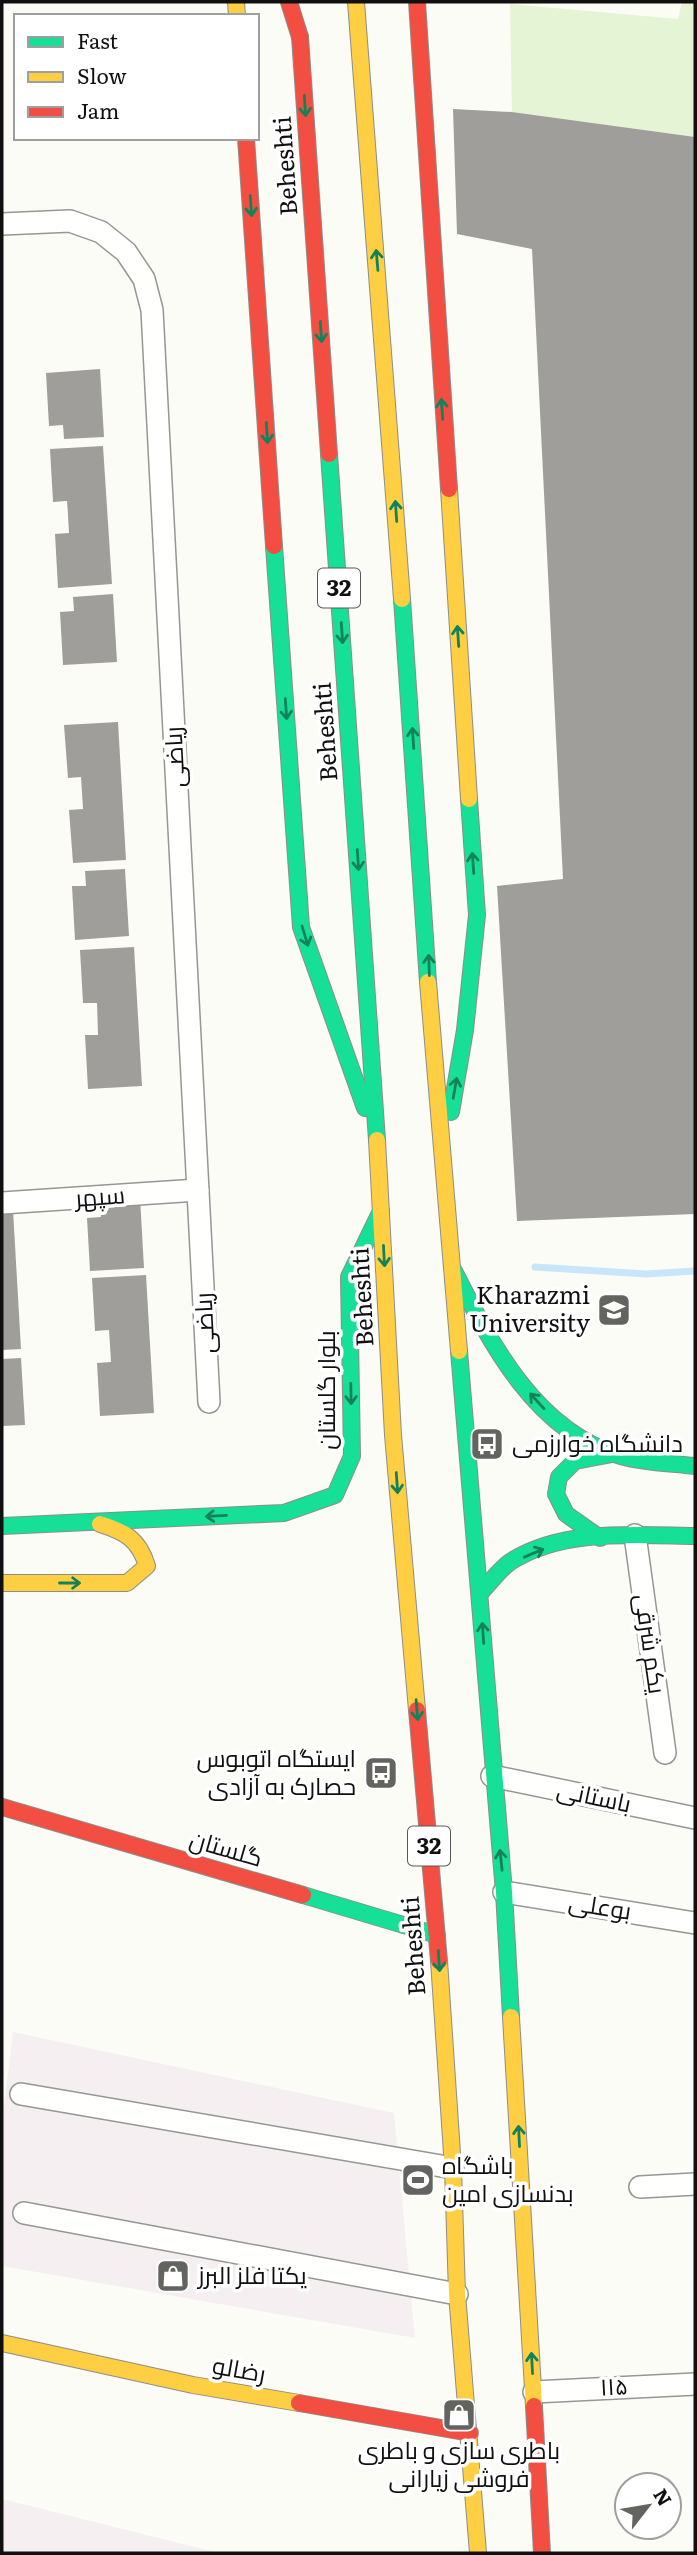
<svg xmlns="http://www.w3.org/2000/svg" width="697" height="2555" viewBox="0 0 697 2555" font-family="Literata,Cairo,serif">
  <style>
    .industrial { fill: #f5eff2 }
    .green { fill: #e4f4d4 }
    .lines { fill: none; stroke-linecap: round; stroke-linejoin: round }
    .stream { stroke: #c9e5fa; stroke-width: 7 }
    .building { fill: #a09e9b }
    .street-casing { stroke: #969694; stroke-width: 24 }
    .fast-casing { stroke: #8d8d8a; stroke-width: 18 }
    .slow-casing { stroke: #8d8d8a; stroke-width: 18 }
    .jam-casing { stroke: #8d8d8a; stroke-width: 18 }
    .street { stroke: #fffffe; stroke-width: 21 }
    .fast { stroke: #16e098; stroke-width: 16 }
    .slow { stroke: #ffcf43; stroke-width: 16 }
    .jam { stroke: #f24e42; stroke-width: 16 }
    .oneway { stroke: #13825b }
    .labels { text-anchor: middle; stroke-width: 7; stroke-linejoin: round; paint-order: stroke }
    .shield { fill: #fff; stroke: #585858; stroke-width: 2 }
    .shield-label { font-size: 23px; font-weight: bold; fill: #101010 }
    .street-label { font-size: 24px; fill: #101010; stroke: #fff }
    .poi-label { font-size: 24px; fill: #101010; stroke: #fff; text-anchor: start }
  </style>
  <rect width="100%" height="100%" fill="#fcfcf6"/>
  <g class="industrial">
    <polygon points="13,2032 394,2113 415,2338 2,2266 2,2122"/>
    <polygon points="2,2499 219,2553 2,2553"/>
  </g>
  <polygon class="green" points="682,2 695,2 695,137 512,112 510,4 678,19"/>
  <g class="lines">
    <polyline class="stream" points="535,1267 646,1274 695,1271"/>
  </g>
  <g class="building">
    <polygon points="453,109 512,112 695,137 695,1214 517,1221 497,886 563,879 532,249 457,234"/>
    <polygon points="100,369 104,437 64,439 63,425 49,426 46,373"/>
    <polygon points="103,446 112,584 58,588 55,534 69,533 68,515 67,501 53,502 50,449"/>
    <polygon points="113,594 117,662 63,665 60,612 74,611 73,597"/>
    <polygon points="118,722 126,860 73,863 69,810 83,809 81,777 68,778 64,725"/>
    <polygon points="125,869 129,936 75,940 72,886 86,886 85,871"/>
    <polygon points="134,947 142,1086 88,1089 85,1035 98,1035 97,1003 83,1003 80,950"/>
    <polygon points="140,1197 144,1268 90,1271 87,1218 101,1217 100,1199"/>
    <polygon points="13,1210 21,1349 2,1350 2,1211"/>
    <polygon points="146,1275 154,1413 100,1416 97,1363 111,1362 110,1345 109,1330 95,1331 92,1278"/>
    <polygon points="21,1358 25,1425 2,1426 2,1359"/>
  </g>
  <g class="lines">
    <defs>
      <g id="street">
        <polyline points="2,224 70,221 101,232 126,252 144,279 152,310 209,1402"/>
        <polyline points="2,1203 198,1190"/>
        <polyline points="635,1535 665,1753"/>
        <polyline points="492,1776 695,1818"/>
        <polyline points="504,1892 695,1923"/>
        <polyline points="21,2094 453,2168"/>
        <polyline points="640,2187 695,2184"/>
        <polyline points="24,2213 457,2294"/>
        <polyline points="534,2392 695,2384"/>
      </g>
      <g id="fast">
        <polyline points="329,454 377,1140"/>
        <polyline points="274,546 301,927 365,1108"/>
        <polyline points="402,599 428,982"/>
        <polyline points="451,1112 465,1030 477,915 469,799"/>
        <path d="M454 1271C491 1344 536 1432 621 1456 645 1463 670 1463 695 1466"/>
        <polyline points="459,1351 504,1892 511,2017"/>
        <polyline points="2,1526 284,1513 335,1495 352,1456 349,1277 381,1211"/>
        <polyline points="600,1538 566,1514 556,1494 559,1477 575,1461 612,1454"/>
        <path d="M480 1593C490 1583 499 1570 510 1562 562 1528 636 1535 695 1536"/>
        <polyline points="303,1895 437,1935"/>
      </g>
      <g id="slow">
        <polyline points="236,2 237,16"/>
        <polyline points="356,2 402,599"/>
        <polyline points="449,489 469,799"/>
        <polyline points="428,982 459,1351"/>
        <polyline points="377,1140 393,1435 417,1710"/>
        <path d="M2 1583H127L147 1566C139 1539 125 1532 100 1524"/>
        <polyline points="439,1961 453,2168 457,2294 478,2553"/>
        <polyline points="511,2017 534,2406"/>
        <polyline points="2,2343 193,2385 299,2403"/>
      </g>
      <g id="jam">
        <polyline points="289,2 300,37"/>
        <polyline points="417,2 449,489"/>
        <polyline points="300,37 329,454"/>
        <polyline points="246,138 274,546"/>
        <polyline points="417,1710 439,1961"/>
        <polyline points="2,1807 303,1895"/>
        <polyline points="299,2403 470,2433"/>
        <polyline points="534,2406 542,2553"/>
      </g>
    </defs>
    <use href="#street" class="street-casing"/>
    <use href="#fast" class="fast-casing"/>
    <use href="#slow" class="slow-casing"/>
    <use href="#jam" class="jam-casing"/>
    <use href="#street" class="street"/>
    <use href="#fast" class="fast"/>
    <use href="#slow" class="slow"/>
    <use href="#jam" class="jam"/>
  </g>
  <defs><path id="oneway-shaft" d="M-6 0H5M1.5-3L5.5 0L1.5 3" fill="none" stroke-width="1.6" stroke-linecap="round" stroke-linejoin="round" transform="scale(1.75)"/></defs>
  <g class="oneway">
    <use href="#oneway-shaft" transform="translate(305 106) rotate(86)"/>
    <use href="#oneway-shaft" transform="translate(251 206) rotate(86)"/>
    <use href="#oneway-shaft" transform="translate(377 260) rotate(-95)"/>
    <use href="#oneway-shaft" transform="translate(321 332) rotate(86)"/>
    <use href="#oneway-shaft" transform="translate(442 409) rotate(-94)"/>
    <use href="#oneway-shaft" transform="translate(267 433) rotate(86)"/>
    <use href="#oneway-shaft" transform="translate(396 511) rotate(-94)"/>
    <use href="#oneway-shaft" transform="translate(342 633) rotate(86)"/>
    <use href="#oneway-shaft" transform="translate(458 636) rotate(-94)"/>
    <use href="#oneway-shaft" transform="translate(286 709) rotate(86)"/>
    <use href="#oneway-shaft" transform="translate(413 738) rotate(-94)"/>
    <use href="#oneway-shaft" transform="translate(358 860) rotate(86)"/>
    <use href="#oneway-shaft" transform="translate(473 863) rotate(-94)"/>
    <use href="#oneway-shaft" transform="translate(305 936) rotate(73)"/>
    <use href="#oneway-shaft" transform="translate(429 965) rotate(-92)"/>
    <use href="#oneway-shaft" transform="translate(455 1088) rotate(-80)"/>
    <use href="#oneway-shaft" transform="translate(384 1256) rotate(87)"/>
    <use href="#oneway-shaft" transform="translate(351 1394) rotate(89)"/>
    <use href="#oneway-shaft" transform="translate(537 1401) rotate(-132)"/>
    <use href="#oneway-shaft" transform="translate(397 1483) rotate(86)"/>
    <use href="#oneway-shaft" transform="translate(216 1516) rotate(177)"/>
    <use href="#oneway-shaft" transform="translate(534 1553) rotate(-23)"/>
    <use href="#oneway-shaft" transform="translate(70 1583)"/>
    <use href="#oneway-shaft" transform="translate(483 1633) rotate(-94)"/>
    <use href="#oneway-shaft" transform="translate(417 1710) rotate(85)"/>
    <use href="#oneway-shaft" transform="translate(501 1860) rotate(-96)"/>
    <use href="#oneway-shaft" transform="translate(439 1961) rotate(86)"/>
    <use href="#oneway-shaft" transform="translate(519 2136) rotate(-93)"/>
    <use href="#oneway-shaft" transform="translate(532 2363) rotate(-93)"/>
  </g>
  <defs>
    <symbol id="university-square" viewBox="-11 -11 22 22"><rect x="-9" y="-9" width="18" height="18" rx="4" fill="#636360" stroke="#fff"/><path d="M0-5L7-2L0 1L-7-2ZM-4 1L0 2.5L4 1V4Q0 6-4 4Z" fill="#fff"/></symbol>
    <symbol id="bus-square" viewBox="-11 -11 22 22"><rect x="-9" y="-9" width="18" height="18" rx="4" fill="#636360" stroke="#fff"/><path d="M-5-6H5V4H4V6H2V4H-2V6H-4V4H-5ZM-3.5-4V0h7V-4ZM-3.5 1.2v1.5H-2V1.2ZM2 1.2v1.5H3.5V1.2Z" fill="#fff"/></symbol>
    <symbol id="stadium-square" viewBox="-11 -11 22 22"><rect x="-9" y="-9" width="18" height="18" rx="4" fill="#636360" stroke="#fff"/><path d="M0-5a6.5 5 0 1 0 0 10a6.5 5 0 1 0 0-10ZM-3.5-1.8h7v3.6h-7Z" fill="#fff"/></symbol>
    <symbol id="shop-square" viewBox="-11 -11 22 22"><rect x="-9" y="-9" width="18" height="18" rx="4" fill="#636360" stroke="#fff"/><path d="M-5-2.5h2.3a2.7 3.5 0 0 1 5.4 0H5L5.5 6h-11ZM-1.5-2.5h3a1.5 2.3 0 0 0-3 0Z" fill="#fff"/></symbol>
  </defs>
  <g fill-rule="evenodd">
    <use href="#university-square" x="595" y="1291" width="38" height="38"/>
    <use href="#bus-square" x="468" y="1425" width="38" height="38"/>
    <use href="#bus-square" x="362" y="1754" width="38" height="38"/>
    <use href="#stadium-square" x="399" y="2161" width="38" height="38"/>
    <use href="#shop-square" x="154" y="2257" width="38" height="38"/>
    <use href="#shop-square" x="440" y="2396" width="38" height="38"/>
  </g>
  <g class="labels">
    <g class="shield">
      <rect x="318" y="568.5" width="42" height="39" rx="5"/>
      <rect x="408" y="1826.5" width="42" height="39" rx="5"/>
    </g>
    <g class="shield-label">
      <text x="339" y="596">32</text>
      <text x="429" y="1854">32</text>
    </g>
    <g class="street-label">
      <text transform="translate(286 166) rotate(-94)" y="8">Beheshti</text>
      <text transform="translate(326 732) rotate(-94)" y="8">Beheshti</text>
      <text transform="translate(175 757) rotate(-93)" y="8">ریاضی</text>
      <text transform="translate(100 1197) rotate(-4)" y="8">سپهر</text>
      <text transform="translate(363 1297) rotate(-93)" y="8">Beheshti</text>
      <text transform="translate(205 1323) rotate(-93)" y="8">ریاضی</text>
      <text transform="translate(327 1390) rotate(-90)" y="8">بلوار گلستان</text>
      <text transform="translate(650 1644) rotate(82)" y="8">یکم شرقی</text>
      <text transform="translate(594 1797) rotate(12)" y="8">باستانی</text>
      <text transform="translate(226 1849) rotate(16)" y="8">گلستان</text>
      <text transform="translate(600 1907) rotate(9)" y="8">بوعلی</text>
      <text transform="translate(414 1946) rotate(-94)" y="8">Beheshti</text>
      <text transform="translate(239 2370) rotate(10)" y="8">رضالو</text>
      <text transform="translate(614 2387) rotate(-3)" y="8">۱۱۵</text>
    </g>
    <g class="poi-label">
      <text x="590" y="1304" text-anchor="end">Kharazmi<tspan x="590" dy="28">University</tspan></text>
      <text x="512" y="1452">دانشگاه خوارزمی</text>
      <text x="356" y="1767" text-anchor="end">ایستگاه اتوبوس<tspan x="356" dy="28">حصارک به آزادی</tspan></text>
      <text x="442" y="2174">باشگاه<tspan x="442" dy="28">بدنسازی امین</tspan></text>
      <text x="198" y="2284">یکتا فلز البرز</text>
      <text x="459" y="2459" text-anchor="middle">باطری سازی و باطری<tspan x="459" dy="28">فروشی زیارانی</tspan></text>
    </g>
  </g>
  <rect width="697" height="2555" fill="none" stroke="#101010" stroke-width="7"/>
  <rect x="14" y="14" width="245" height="126" fill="#ffffff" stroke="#9f9f9f" stroke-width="2"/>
  <rect x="28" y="37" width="35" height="10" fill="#16e098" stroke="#9f9f9f" stroke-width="2"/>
  <text x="77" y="49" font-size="21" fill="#101010">Fast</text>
  <rect x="28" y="72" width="35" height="10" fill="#ffcf43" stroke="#9f9f9f" stroke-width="2"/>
  <text x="77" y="84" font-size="21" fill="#101010">Slow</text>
  <rect x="28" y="107" width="35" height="10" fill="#f24e42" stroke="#9f9f9f" stroke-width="2"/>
  <text x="77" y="119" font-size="21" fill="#101010">Jam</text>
  <g transform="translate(648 2506) rotate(59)"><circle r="33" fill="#ffffff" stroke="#9f9f9f" stroke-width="2"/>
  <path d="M0-5L12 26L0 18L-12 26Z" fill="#636360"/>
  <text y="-10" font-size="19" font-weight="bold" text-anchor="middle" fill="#101010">N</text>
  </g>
</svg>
